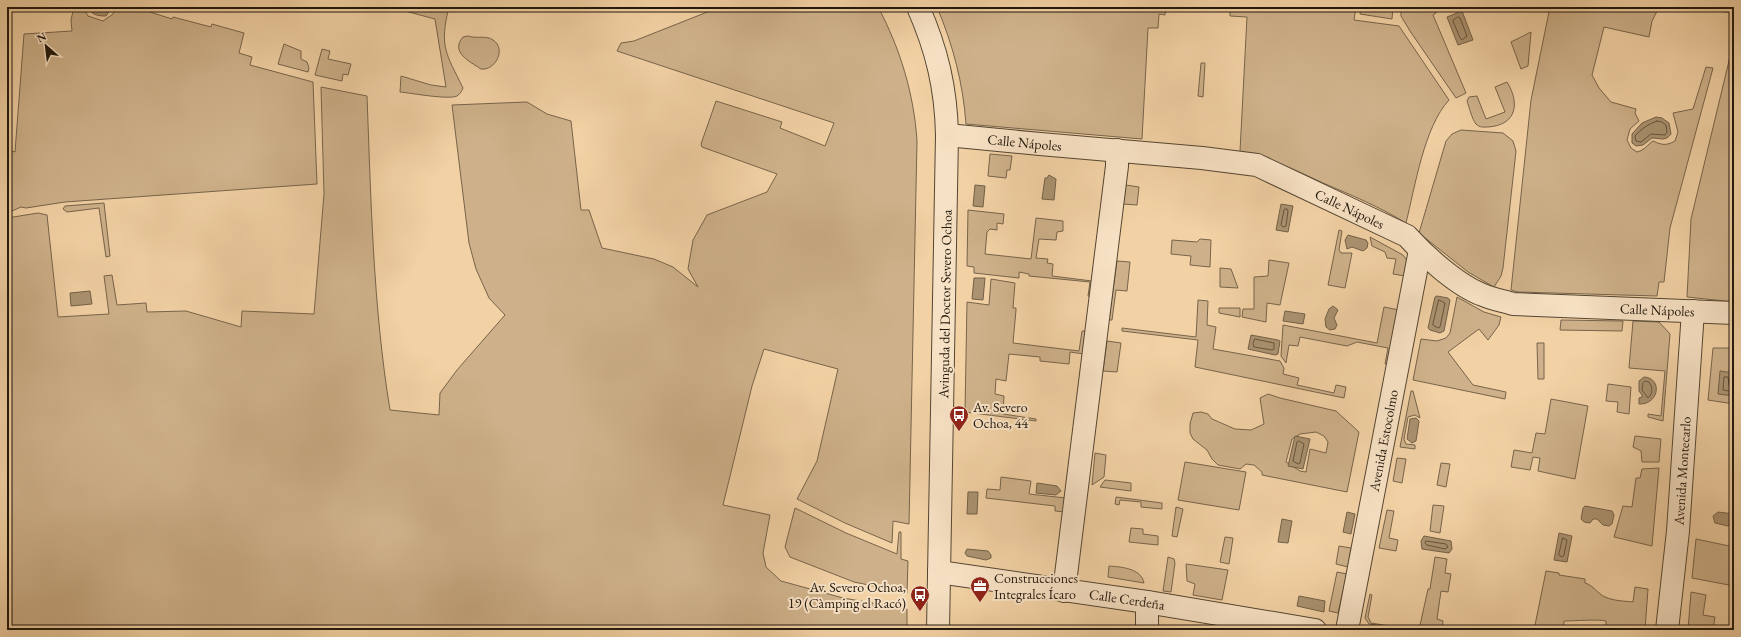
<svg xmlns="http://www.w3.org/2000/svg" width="1741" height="637" viewBox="0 0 1741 637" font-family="'EB Garamond',serif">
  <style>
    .green { fill: #ceb18a; stroke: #77644b; fill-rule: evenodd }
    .water { fill: #ab9270; stroke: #736148 }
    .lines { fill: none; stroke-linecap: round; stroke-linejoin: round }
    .shore { stroke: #66543e; stroke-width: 1 }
    .minor-casing { stroke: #544632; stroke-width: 24 }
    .minor { stroke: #f7e1c4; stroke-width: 22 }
    .labels { text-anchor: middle; stroke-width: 4; stroke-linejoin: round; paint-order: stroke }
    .street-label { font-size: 14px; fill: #20170c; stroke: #f7e1c4 }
    .poi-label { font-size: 14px; fill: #20170c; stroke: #f7e1c4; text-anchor: start }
  </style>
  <rect width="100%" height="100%" fill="#f2d1a4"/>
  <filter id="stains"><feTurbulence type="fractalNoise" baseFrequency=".005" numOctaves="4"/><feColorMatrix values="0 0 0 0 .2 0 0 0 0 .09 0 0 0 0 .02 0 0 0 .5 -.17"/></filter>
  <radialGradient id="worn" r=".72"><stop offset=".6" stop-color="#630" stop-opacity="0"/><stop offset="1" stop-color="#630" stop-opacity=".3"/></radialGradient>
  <g class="green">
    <polygon points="74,7 83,7 88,16 103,21 113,14 116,7 147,7 150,12 172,19 173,17 211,27 212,24 244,33 239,53 252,57 250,65 313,82 317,184 65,202 26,208 21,207 12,211 7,212 7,149 15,152 24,34 72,31 71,20"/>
    <path d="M390 7H449C439 47 446 53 463 88 462 91 460 94 457 96 448 100 411 93 400 92L401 76 431 85 446 87 435 19Z"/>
    <path d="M720 7H878C900 48 914 94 917 141L909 524 893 521 892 543 845 523 797 499 817 461 838 369 764 349 752 386 723 505 770 515 763 553 766 567 781 581 843 598 907 609V630H7V218L38 213 47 215 58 317 109 314 104 276 112 275 117 305 146 303 147 312 186 311 241 327 242 311 314 314 324 194 321 87 367 96C371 200 373 306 390 410L439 415 440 393 457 370 505 315 489 298 476 269 469 243 452 105 527 102 547 114 571 121 581 210H589L602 248 654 259 673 267 698 287 688 269 693 240 707 215 767 192 777 174 702 147 701 144 716 101 782 122 780 128 825 146 834 123 617 51 621 43 634 41Z"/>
    <path d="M937 7H1166L1165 15 1159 14 1158 28H1148L1142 139 966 124C963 83 953 45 937 7Z"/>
    <path d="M1230 7H1356L1354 20 1399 26 1449 100C1424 127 1415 187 1406 223 1380 207 1351 195 1323 183 1295 170 1269 157 1240 151L1247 17 1230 16Z"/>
    <polygon points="1361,7 1393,7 1392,19 1360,14"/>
    <polygon points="1401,7 1437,7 1436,13 1433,15 1466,93 1456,98 1410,31 1401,16"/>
    <path d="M1550 7H1659L1652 21 1649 37 1604 27 1592 75 1599 88 1611 102 1636 109 1635 113 1639 121 1630 129 1627 140 1631 148 1637 152C1645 150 1647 145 1653 141 1662 145 1666 146 1675 141L1678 132 1673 113 1693 109 1706 67 1713 68 1670 228 1664 282H1659L1657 296 1518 292 1511 290 1531 100Z"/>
    <polygon points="1688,7 1734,7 1734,13"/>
    <polygon points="1531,32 1528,66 1521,69 1511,42"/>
    <path d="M468 36C476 39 487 35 493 40 507 49 495 71 481 69 469 61 450 52 463 37Z"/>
    <polygon points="1734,40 1734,302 1687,297 1691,219"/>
    <polygon points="284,44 301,51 301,59 307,62 309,68 308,72 278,64"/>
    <polygon points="322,49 330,51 328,59 351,64 348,75 343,74 342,81 315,75"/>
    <polygon points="1201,63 1205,63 1203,97 1198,96"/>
    <path d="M1507 82C1520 103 1517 125 1488 127 1484 127 1480 128 1476 124 1472 119 1469 107 1467 101L1469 97 1477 96 1486 119 1505 112 1495 87Z"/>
    <polygon points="1461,130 1503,133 1513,141 1516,151 1503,268 1501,276 1494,287 1468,272 1419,233 1446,141 1452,134"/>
    <polygon points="990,154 1012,156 1010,170 1007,170 1006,178 988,176"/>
    <polygon points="1126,185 1139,187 1137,205 1123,204"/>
    <polygon points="104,203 110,256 106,257 99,208 67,212 63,209 65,206"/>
    <polygon points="968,210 1004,214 1003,224 997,223 997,230 990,229 987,232 985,254 1031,259 1036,218 1063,221 1063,231 1057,232 1056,240 1039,239 1036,258 1048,259 1047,263 1053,264 1052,276 1092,281 1090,297 1088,296 1090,282 1029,276 1029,274 1019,272 1019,278 974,273 974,267 967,266"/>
    <polygon points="1339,230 1342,231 1339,250 1341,253 1352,253 1345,288 1328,285"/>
    <polygon points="1370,237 1403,255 1408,262 1405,276 1393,274 1396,259 1387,258 1385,252 1372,246"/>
    <polygon points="1200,239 1211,240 1210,267 1190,265 1191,256 1171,254 1172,240 1197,242"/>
    <polygon points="1269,260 1289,263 1280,305 1267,303 1266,322 1242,317 1243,309 1254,309 1254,277 1268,276"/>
    <polygon points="1117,261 1130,262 1127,291 1116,290 1112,320 1109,320"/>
    <polygon points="1220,268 1231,269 1238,288 1220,287"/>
    <polygon points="991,279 1015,283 1013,308 1016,308 1016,310 1013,343 1079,351 1082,331 1086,331 1084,354 1070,352 1069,364 1040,361 1040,357 1009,354 1006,381 996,379 995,394 1004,396 1003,414 1036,419 1036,421 965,412 967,302 989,305"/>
    <polygon points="1457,297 1484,312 1501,317 1499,325 1488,340 1479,329 1448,352 1473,385 1506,392 1505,399 1413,380 1421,339 1437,341 1446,338 1450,333"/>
    <polygon points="1198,300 1208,301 1207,325 1216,327 1213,349 1280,361 1284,368 1283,374 1299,378 1297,385 1334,393 1336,385 1346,387 1344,398 1195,367 1198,340 1122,331 1122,328 1196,337"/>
    <polygon points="1384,307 1399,310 1388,364 1385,364 1388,348 1357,342 1347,346 1300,337 1298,346 1289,345 1286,363 1281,356 1283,325 1377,343"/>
    <polygon points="1219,308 1240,308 1240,317 1219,313"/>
    <polygon points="1561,320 1623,321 1622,331 1560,330"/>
    <polygon points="1633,321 1659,322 1670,334 1663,421 1648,417 1648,414 1661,416 1665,371 1629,368"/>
    <polygon points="1107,341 1121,343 1117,372 1103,371"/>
    <polygon points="1537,343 1544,343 1544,379 1538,379"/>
    <polygon points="1713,348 1734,348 1734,404 1708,400"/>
    <polygon points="1608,384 1631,387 1629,414 1617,412 1618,402 1606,401"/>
    <polygon points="1411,391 1413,391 1420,418 1415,415 1408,417 1404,439 1406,444 1415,445 1415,449 1400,447"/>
    <path d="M1268 394 1280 398 1336 411 1359 432 1347 492 1262 475V472L1254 465 1246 464 1240 469 1218 465 1212 459 1207 450 1193 439 1190 433V424L1193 413 1201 412 1208 414 1212 419 1235 429 1251 430 1264 424 1260 398ZM1316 432 1324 436 1328 442 1326 453 1310 449 1306 472 1300 471 1286 462 1292 439 1300 434Z"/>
    <polygon points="1551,399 1588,406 1575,479 1538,471 1540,458 1533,457 1530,470 1511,467 1514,450 1532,453 1536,433 1545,434"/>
    <polygon points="1635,436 1661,439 1659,462 1642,462 1641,451 1633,447"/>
    <polygon points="1095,453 1106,455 1104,477 1092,485"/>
    <polygon points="1397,458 1406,459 1402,483 1393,481"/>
    <polygon points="1185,462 1246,472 1239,510 1178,500"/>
    <polygon points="1441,463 1450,464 1446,487 1437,485"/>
    <polygon points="1659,468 1652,546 1614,537 1623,506 1632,507 1636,478 1640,478 1642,469"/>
    <polygon points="1001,477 1031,481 1029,494 1066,498 1065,512 1055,511 1055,506 986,498 987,489 1000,490"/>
    <polygon points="1105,480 1131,483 1131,491 1100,487"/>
    <polygon points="1116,497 1162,503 1162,509 1141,507 1141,502 1120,500 1119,505 1115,504"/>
    <polygon points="1433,505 1444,506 1440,533 1430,531"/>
    <polygon points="1176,507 1183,509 1177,537 1172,536"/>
    <polygon points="795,508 846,533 897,554 899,532 901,532 901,559 908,561 907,593 854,582 790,557 785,547"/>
    <polygon points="1387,510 1394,511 1389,538 1398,540 1396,551 1379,548"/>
    <polygon points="1131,528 1143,529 1143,534 1158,536 1158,545 1129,542"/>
    <polygon points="1225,537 1233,538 1229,564 1220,562"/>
    <polygon points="1696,539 1734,547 1734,586 1692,578"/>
    <polygon points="1339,546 1351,548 1348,567 1336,564"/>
    <polygon points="1168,557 1174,559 1175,563 1171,592 1163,591"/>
    <polygon points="1435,557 1447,559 1445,573 1451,574 1448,592 1441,591 1437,619 1443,621 1442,630 1419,630 1428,589 1430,589"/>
    <polygon points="1186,564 1228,570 1222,600 1193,595 1195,584 1187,581"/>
    <path d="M1109 566C1121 567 1141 568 1144 583L1108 577Z"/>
    <path d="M1546 571 1559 573V575L1585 579V583C1593 585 1598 594 1605 597 1614 601 1624 601 1633 602L1635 587 1648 589 1645 630H1577V627L1606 629V621C1598 619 1574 621 1564 621L1563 630H1534Z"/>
    <polygon points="1337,572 1347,574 1338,613 1329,611"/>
    <polygon points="1691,592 1706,595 1703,615 1715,617 1713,630 1688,630"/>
    <polygon points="1370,594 1372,595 1368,617 1371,623 1414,630 1369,624 1365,618"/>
  </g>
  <g class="water">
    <path d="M88 7H112L106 16C97 16 92 15 88 7Z"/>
    <polygon points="1462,11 1473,40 1458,45 1447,17"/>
    <path d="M1656 117 1662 118 1669 123 1671 134C1665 142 1661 138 1652 138L1643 145 1636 146 1632 143V134L1642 123Z"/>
    <polygon points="1049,175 1056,179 1054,200 1042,199 1045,178 1047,178"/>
    <polygon points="975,185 985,186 983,207 973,206"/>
    <polygon points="1281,204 1293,206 1288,232 1276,230"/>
    <polygon points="1348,235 1366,240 1368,243 1367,248 1363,251 1352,247 1347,249 1345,240"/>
    <polygon points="974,278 985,278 983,300 972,299"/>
    <polygon points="90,291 92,304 71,306 70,293"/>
    <polygon points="1437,296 1448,298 1450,300 1444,331 1440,333 1430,330 1428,328 1435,297"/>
    <polygon points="1333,306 1338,310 1334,318 1337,325 1335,329 1330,330 1326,327 1325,319 1329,309"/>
    <polygon points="1285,311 1305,314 1303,324 1283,321"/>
    <polygon points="1251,335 1278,340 1280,341 1278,354 1275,355 1248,349"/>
    <polygon points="1720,371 1733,373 1732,383 1734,383 1734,396 1718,394"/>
    <path d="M1644 377C1663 378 1659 405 1639 404V398L1642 397V395L1639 391V381Z"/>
    <polygon points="1416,418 1419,421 1416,441 1412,443 1407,439 1410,419"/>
    <polygon points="1295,436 1310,439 1303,469 1288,466"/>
    <polygon points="1037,483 1057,486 1061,491 1056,495 1036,493"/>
    <polygon points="968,492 978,492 977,514 967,514"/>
    <polygon points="1585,506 1612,511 1614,515 1612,524 1609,526 1603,525 1597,519 1593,519 1590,523 1584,522 1581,519 1583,508"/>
    <polygon points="1347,512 1355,514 1351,534 1343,532"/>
    <polygon points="1718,512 1734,514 1734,524 1728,526 1715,523 1713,516"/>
    <polygon points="1282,519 1292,521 1288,543 1278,542"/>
    <polygon points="1559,533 1572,536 1567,562 1554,560"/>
    <polygon points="1424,536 1451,541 1452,549 1449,553 1422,549 1421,541"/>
    <polygon points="967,549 988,551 991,555 991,558 986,560 967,556 965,553"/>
    <polygon points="1299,596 1325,601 1324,612 1297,606"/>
  </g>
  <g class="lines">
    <g class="shore">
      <polygon points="1458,17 1460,18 1467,36 1462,40 1460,38 1453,21"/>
      <path d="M1657 121 1662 122 1666 125 1667 132 1665 135 1651 134 1641 142 1636 141 1635 136C1641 129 1648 124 1657 121Z"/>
      <polygon points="1287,209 1288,211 1286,226 1283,227 1281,225 1284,210"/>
      <polygon points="1439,300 1445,303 1440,327 1438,328 1433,325"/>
      <polygon points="1255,339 1274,343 1274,349 1272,350 1254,347 1253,344"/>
      <path d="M1645 381 1649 382C1653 388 1653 393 1648 398L1642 390 1643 383Z"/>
      <polyline points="1734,387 1729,385 1728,377 1724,377 1723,390 1734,392"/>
      <polygon points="1299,441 1304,444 1300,463 1298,464 1293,461 1297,442"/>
      <polygon points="1563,538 1567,540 1564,555 1562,557 1559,555"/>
      <polygon points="1426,541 1446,544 1448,547 1445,549 1427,545 1425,543"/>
    </g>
    <defs>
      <g id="minor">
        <path d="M918 7C937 50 946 88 947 135L938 630"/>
        <path id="s1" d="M947 135 1040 144 1202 158 1257 165 1407 236C1425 256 1458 286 1483 295 1492 299 1503 301 1513 304L1734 313"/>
        <path id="s2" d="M939 572 1147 602 1315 630"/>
        <polyline points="1064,591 1117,166 1117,150"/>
        <polyline points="1147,602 1147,630"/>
        <path id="s3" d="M1347 630 1420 250"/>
        <path id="s4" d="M1667 630 1678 531 1693 311"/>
      </g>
    </defs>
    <use href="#minor" class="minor-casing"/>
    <use href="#minor" class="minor"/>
  </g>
  <defs>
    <symbol id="bus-pin" viewBox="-11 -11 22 30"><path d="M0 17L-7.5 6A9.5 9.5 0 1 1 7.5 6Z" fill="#8f2418" stroke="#f7e1c4"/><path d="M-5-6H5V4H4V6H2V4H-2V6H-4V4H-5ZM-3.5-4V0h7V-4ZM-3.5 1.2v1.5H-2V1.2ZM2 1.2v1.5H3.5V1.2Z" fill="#fff"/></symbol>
    <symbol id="office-pin" viewBox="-11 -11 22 30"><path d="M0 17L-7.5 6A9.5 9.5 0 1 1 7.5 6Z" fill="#8f2418" stroke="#f7e1c4"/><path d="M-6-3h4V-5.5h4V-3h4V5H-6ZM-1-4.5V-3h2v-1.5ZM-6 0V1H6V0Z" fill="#fff"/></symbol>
  </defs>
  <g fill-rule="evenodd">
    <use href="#bus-pin" x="948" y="404" width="22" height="30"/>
    <use href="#office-pin" x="969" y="575" width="22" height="30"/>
    <use href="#bus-pin" x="909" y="584" width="22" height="30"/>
  </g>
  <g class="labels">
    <g class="street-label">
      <text dy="5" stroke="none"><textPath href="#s1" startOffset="78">Calle Nápoles</textPath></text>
      <text dy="5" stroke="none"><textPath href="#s1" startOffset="414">Calle Nápoles</textPath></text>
      <text transform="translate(945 304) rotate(-89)" y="5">Avinguda del Doctor Severo Ochoa</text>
      <text dy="5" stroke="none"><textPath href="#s1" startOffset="750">Calle Nápoles</textPath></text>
      <text dy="5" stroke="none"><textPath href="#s3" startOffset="193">Avenida Estocolmo</textPath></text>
      <text dy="5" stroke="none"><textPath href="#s4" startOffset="160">Avenida Montecarlo</textPath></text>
      <text dy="5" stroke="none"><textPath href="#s2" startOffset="190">Calle Cerdeña</textPath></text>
    </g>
    <g class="poi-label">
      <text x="973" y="412">Av. Severo<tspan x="973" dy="16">Ochoa, 44</tspan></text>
      <text x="994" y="583">Construcciones<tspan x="994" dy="16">Integrales Ícaro</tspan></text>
      <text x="906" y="592" text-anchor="end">Av. Severo Ochoa,<tspan x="906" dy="16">19 (Càmping el Racó)</tspan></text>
    </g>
  </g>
  <rect width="1741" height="637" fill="none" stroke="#f2d1a4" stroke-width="24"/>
  <rect x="8" y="8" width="1725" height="621" fill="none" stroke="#20170c" stroke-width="2"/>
  <rect x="12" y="12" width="1717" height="613" fill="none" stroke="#20170c"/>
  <g transform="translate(46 46) rotate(332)" stroke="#f7e1c4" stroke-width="3" paint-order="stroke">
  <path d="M0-3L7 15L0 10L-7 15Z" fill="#20170c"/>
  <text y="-6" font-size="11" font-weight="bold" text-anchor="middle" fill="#20170c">N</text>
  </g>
  <rect width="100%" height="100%" filter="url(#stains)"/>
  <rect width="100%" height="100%" fill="url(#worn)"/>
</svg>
